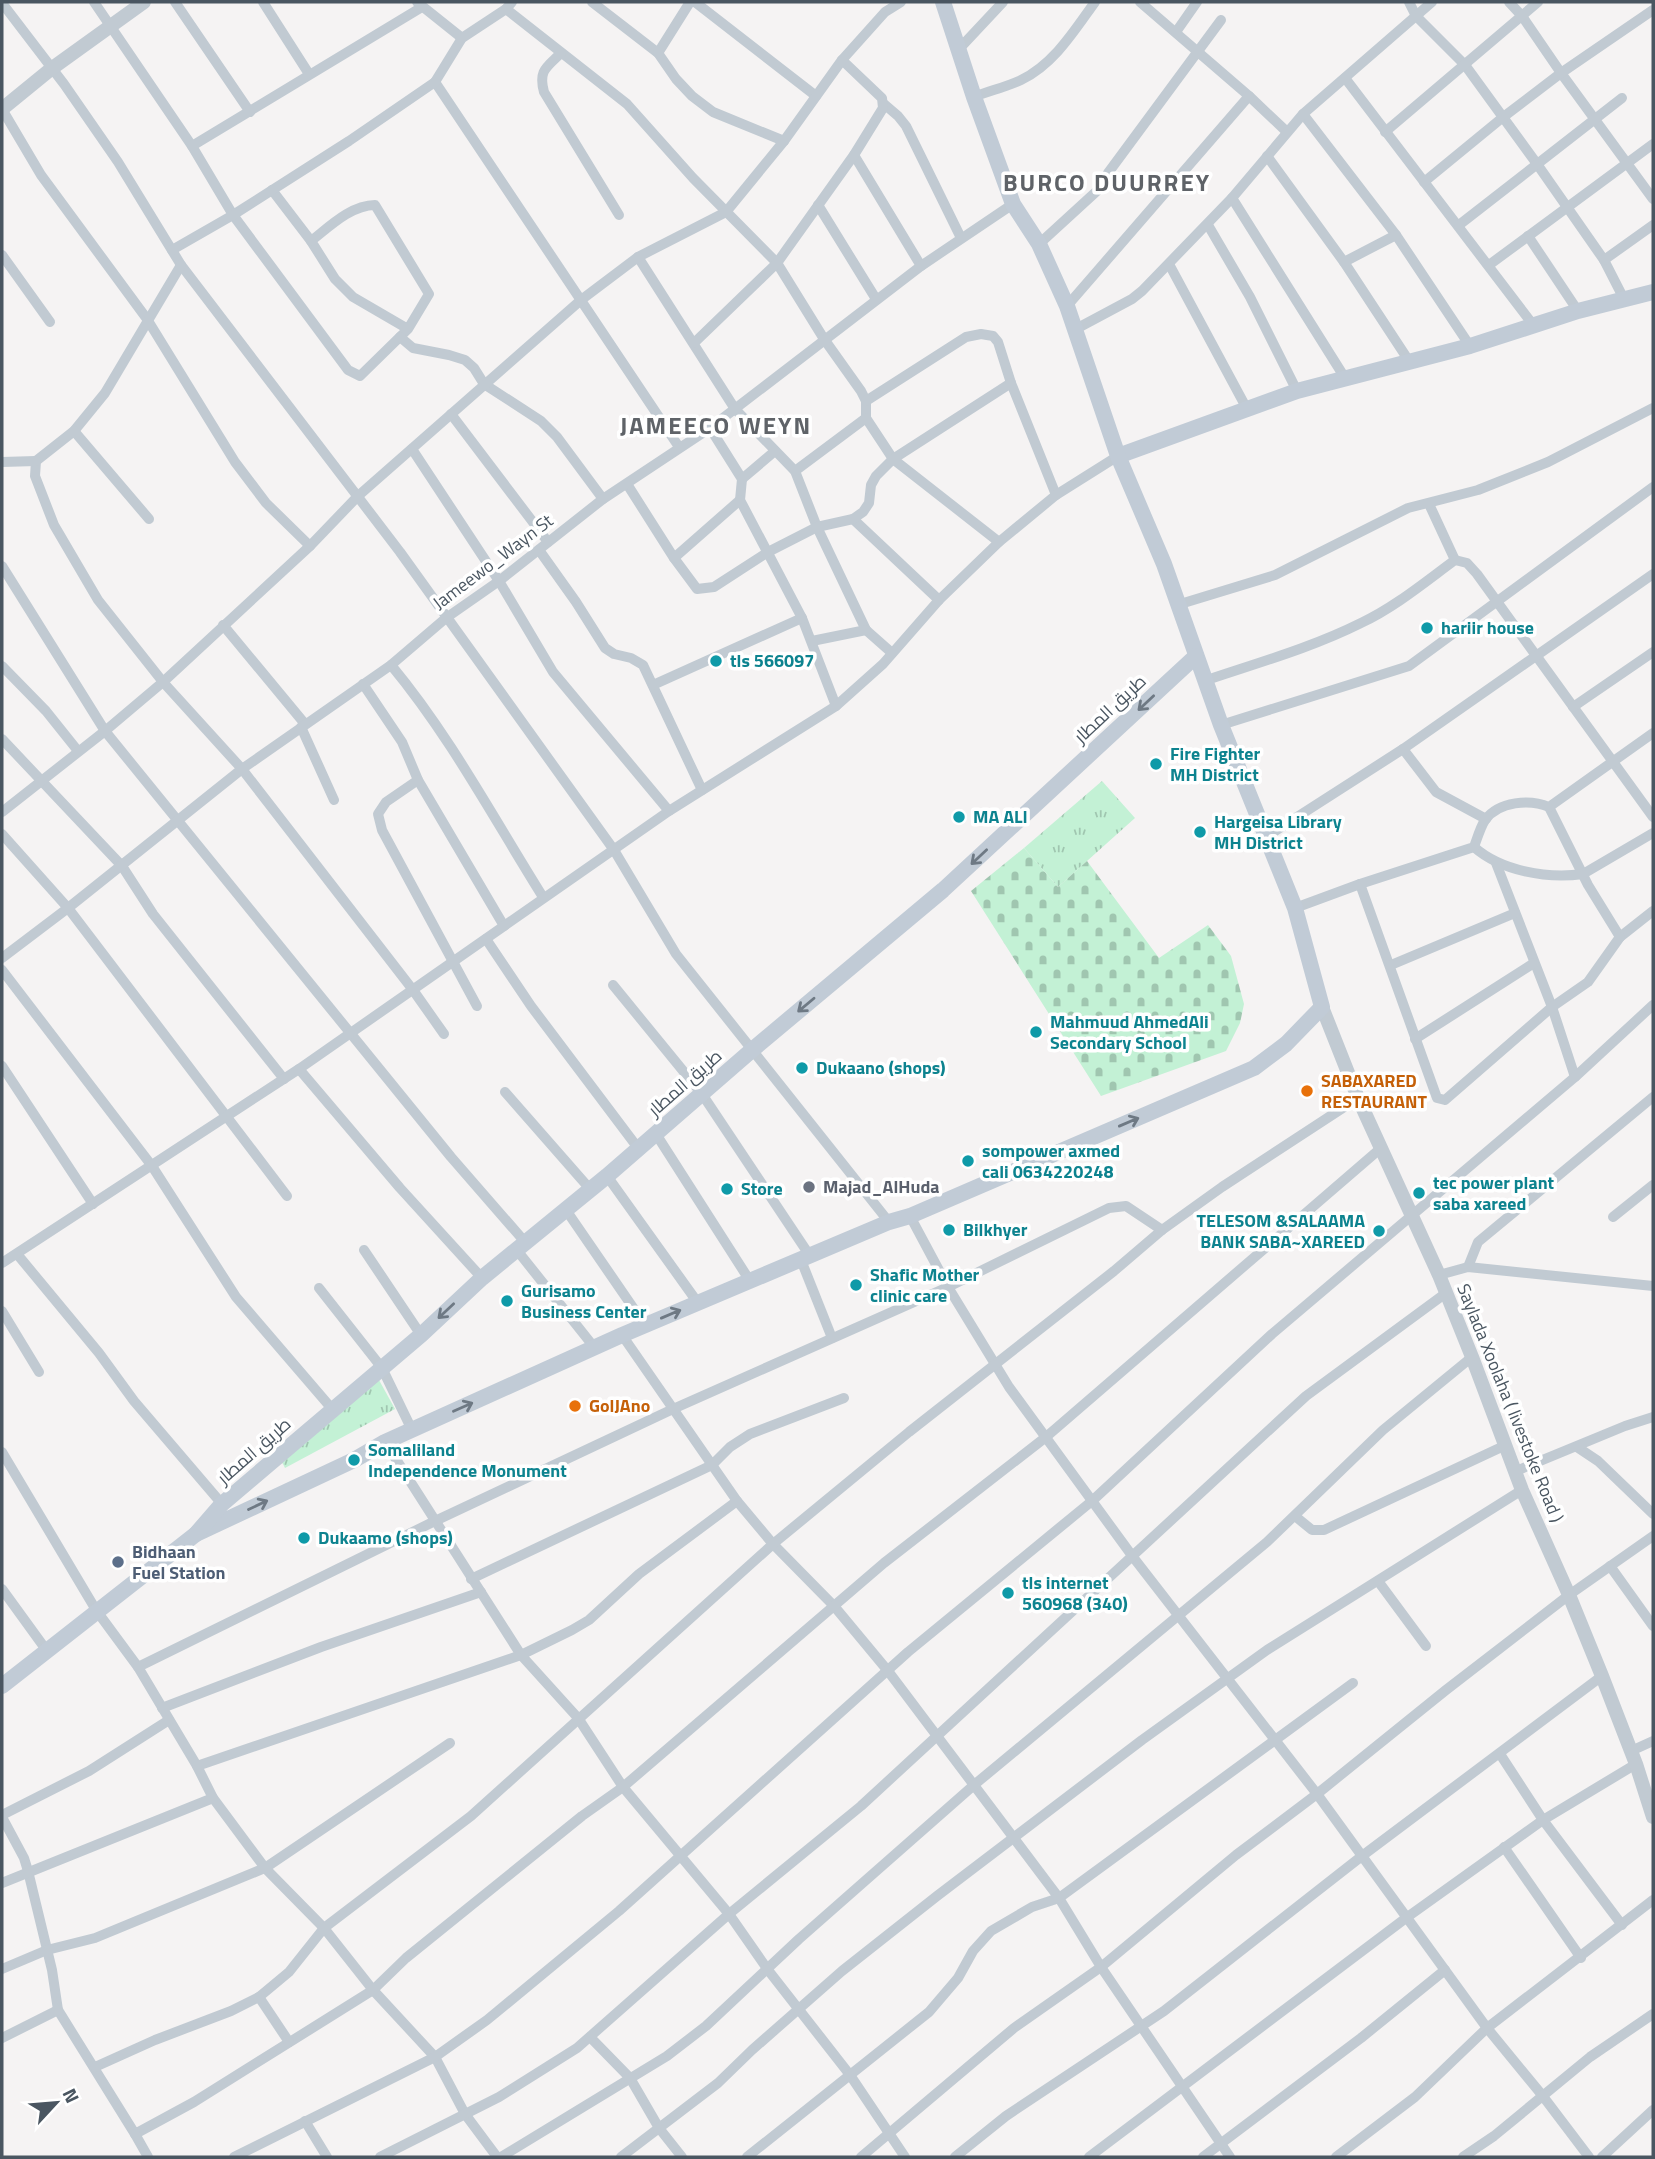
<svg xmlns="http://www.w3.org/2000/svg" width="1655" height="2159" viewBox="0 0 1655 2159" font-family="'Titillium Web',Cairo,sans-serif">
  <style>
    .grass { fill: url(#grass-tufts) }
    .cemetery { fill: url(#cemetery-stones) }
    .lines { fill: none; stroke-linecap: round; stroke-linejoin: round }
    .minor { stroke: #c1cad2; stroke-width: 10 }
    .tertiary { stroke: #c1cad2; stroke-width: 14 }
    .secondary { stroke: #c1cbd6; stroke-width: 16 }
    .oneway { stroke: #6e7984 }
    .culture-dot { fill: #0f9aa8; stroke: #fff; stroke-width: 2.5 }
    .food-dot { fill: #e8710a; stroke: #fff; stroke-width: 2.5 }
    .worship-dot { fill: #6b7280; stroke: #fff; stroke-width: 2.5 }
    .service-dot { fill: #5c6f8a; stroke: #fff; stroke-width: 2.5 }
    .labels { text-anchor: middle; stroke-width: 7; stroke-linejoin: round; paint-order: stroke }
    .street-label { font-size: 18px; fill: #4a5661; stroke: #fff }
    .culture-label { font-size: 18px; font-weight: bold; fill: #0d838f; stroke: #fff; text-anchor: start }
    .food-label { font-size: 18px; font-weight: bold; fill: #c56008; stroke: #fff; text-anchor: start }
    .worship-label { font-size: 18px; font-weight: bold; fill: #5b616d; stroke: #fff; text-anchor: start }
    .service-label { font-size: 18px; font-weight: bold; fill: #4e5e75; stroke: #fff; text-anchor: start }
    .district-label { font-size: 24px; font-weight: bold; letter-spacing: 2px; fill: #5f6368; stroke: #fff }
  </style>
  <defs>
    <pattern id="grass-tufts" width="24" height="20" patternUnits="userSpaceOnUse" patternTransform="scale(1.75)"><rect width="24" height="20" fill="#c3f1d5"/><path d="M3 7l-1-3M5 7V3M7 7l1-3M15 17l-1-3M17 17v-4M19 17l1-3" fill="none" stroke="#a0c6b0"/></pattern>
    <pattern id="cemetery-stones" width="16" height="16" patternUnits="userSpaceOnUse" patternTransform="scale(1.75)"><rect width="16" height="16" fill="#c3f1d5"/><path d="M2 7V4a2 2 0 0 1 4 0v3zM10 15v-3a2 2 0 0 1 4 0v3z" fill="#a0c6b0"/></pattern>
  </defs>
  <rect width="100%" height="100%" fill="#f5f3f3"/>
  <g class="grass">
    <polygon points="1102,781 1135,818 1058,887 1024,848"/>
    <polygon points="379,1380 395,1409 285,1468 281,1460"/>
  </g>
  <polygon class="cemetery" points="1024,848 1058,887 1087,861 1159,958 1208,925 1231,956 1244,1004 1240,1023 1226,1051 1101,1096 971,891"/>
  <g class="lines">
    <g class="minor">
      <path d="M94 2 192 146 233 215 348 370 360 376 408 329 429 294 375 205C351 205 329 227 311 241L335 279 353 297 408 329"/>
      <polyline points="175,2 250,112"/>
      <polyline points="263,2 309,74"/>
      <polyline points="417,2 462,38"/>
      <polyline points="592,2 658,53 676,79 692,96 713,112 784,141"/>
      <polyline points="695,2 816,96"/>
      <polyline points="1140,2 1249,96 1287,132"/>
      <polyline points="1409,2 1416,16 1465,65 1537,164 1604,260 1625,301"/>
      <polyline points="1509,2 1522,16 1561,73 1653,199"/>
      <polyline points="2,3 64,84 118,162 181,265 400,552 614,850 676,954 889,1222"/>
      <polyline points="506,9 627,104 693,178 777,263 824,339 861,391 866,401 866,418 893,459 999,542"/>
      <polyline points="1176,32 1197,2"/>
      <polyline points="959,49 1003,2"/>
      <path d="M561 53C547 67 538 70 544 92L619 215"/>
      <polyline points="658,53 690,2"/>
      <polyline points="1345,78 1534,326"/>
      <polyline points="435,82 679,447"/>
      <path d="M974 97C989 91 1006 87 1021 80 1054 64 1074 31 1095 2"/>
      <polyline points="884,104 898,116 906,126 961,238"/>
      <polyline points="2,109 41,175 147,319 235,462 266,503 310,546"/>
      <polyline points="1303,114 1396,235 1470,346"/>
      <polyline points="1385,132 1538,2"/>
      <polyline points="192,146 422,7"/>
      <polyline points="854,155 921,266"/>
      <polyline points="1267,156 1344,262 1409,361"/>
      <polyline points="1424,182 1502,118 1561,73 1653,10"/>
      <polyline points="272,190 311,241"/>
      <polyline points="1232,198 1345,378"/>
      <polyline points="818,205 876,299"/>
      <polyline points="1208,225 1250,297 1297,391"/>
      <polyline points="1459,225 1622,98"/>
      <polyline points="1528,236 1578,311"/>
      <polyline points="1039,244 1098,190 1108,173 1221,20"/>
      <polyline points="172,250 233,215 349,141 435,82 462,38 506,9 512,2"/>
      <polyline points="2,255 50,322"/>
      <polyline points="638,257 735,409 795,471 817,527 866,630 892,653"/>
      <polyline points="1604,260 1653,225"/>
      <polyline points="1344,262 1396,235"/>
      <polyline points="1169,264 1247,409"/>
      <polyline points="181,265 105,393 74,431 36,461 35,476 54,525 98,600 163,682 242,769 413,990 444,1034"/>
      <polyline points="1489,265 1653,144"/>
      <polyline points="1067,306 1249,96"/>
      <polyline points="1074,330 1132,299 1142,291 1232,198 1303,114 1432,2"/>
      <polyline points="400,337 413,348 449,355 465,360 474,368 484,384 541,421 557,437 603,499"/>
      <polyline points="694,343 777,263 854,155 883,108 882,98 842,60"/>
      <polyline points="866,401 966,337 981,334 993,336 998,342 1011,383"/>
      <polyline points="451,414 548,542"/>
      <polyline points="710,428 742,479 740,500 802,618 836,706"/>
      <polyline points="74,431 149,519"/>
      <polyline points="412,449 499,581 553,672 669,811"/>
      <polyline points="2,462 36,461"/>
      <polyline points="795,471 866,418"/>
      <polyline points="742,479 775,451"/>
      <polyline points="627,484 674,558 697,589 714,587 768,552 817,527 853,519 939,600"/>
      <polyline points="1429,504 1455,560"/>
      <polyline points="853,519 863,512 869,503 871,485 876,476 893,459 1011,383 1056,495"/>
      <polyline points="539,550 576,602 605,648 614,654 631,658 643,665 702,790"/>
      <polyline points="674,558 740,500"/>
      <polyline points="2,566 105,731 451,1157 525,1242"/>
      <polyline points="1177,605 1275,575 1408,508 1478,490 1548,462 1653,408"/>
      <polyline points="223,625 305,724"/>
      <polyline points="812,641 866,630"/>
      <path d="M391 665C450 736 494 819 543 897"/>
      <polyline points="2,666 46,711 78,751"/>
      <path d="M1204 681C1257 663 1311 648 1361 623 1395 607 1425 582 1455 560L1467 563 1477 574 1653 817"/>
      <polyline points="363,684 402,742 418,780 504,926"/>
      <polyline points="653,685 802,618"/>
      <polyline points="1573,707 1653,652"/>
      <polyline points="1221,725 1409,666 1653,487"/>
      <polyline points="301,727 334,800"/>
      <polyline points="2,739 122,866 153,914 284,1079"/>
      <polyline points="1403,749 1436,792 1486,819"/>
      <polyline points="418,780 386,802 378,814 382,830 477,1006"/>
      <polyline points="1549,807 1588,885 1620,937 1653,911"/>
      <polyline points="2,812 105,731 163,682 310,546 358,496 581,300 638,257 726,212 784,141 842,60 885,12 901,2"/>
      <polyline points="2,834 68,908 287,1196"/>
      <polyline points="1266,837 1403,749 1653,574"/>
      <path d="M1474 847C1501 871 1547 879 1583 874L1653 833"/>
      <polyline points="1496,863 1552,1007 1575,1077"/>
      <polyline points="1360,884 1437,1098 1445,1100 1552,1007 1588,982 1620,937"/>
      <path d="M1295 908 1360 884 1474 847C1477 839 1480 828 1485 820 1499 801 1530 799 1549 807L1653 733"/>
      <polyline points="486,939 531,1006 638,1148"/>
      <polyline points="2,958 68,908 242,769 391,665 446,618 499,581 603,499 710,428 921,266 1013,204"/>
      <polyline points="1391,965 1515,913"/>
      <polyline points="2,970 152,1166 236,1297 333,1410"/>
      <polyline points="613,985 702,1094 810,1256"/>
      <polyline points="1415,1039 1534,963"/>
      <polyline points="2,1066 93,1204"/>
      <polyline points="299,1069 400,1188 482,1278"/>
      <polyline points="505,1092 590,1189"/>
      <polyline points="656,1134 750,1281"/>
      <polyline points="607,1176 698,1303"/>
      <polyline points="566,1210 645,1325"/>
      <polyline points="910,1216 948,1287 1009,1387 1133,1557 1317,1794 1487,2028 1542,2095 1589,2157"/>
      <polyline points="1613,1217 1653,1185"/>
      <polyline points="516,1249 594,1347"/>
      <polyline points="364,1250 421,1335"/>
      <polyline points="17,1254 99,1353 134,1401 222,1504"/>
      <polyline points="801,1260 832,1338"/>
      <polyline points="2,1263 299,1069 669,811 836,706 883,664 939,600 999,542 1056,495 1118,456"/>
      <polyline points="1468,1267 1478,1242 1653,1097"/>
      <polyline points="1439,1275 1468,1267 1653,1286"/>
      <polyline points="319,1288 382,1368 412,1430"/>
      <polyline points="2,1311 39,1372"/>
      <polyline points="622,1335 737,1501 773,1544 834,1606 888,1671 1059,1898 1101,1967 1230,2157"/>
      <polyline points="385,1442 521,1655 578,1718 623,1787 729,1914 768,1970 850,2075 905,2157"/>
      <polyline points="1577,1447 1598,1461 1653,1514"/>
      <polyline points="2,1452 96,1610 138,1667 197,1766 213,1798 265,1868 324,1928 373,1990 435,2057 465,2114 497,2157"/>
      <polyline points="1516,1471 1625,1426 1653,1417"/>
      <polyline points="1295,1516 1312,1530 1324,1530 1506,1445"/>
      <polyline points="1610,1566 1653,1626"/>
      <polyline points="471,1579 712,1465 730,1447 750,1434 844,1398"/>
      <polyline points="1378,1581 1426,1646"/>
      <polyline points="2,1589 47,1651"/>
      <polyline points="138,1667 435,1521 673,1409 948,1287 1109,1208 1126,1206 1162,1230"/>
      <polyline points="162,1708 321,1647 481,1592"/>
      <polyline points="1631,1751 1653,1741"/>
      <polyline points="1500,1754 1543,1820 1622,1925"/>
      <polyline points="197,1766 521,1655 572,1630 589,1620 639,1574 737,1501"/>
      <polyline points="2,1815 89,1771 169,1720"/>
      <polyline points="2,1817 24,1858 28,1871 52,1970 58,2010 135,2134 194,2102 373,1990 406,1958 582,1816 623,1787 884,1563 1046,1437 1381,1148"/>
      <polyline points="1504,1847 1581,1958"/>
      <polyline points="2,1883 213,1798"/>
      <polyline points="2,1969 47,1950 95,1938 265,1868 450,1743"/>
      <polyline points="259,1997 289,2042"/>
      <polyline points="590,2037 630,2078 659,2128 682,2157"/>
      <polyline points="2,2038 58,2010"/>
      <polyline points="95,2067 155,2040 231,2011 259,1997 289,1972 324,1928 471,1816 773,1544 909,1432 1114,1271 1162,1230 1222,1187 1358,1098"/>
      <polyline points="305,2121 327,2157"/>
      <polyline points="135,2134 148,2157"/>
      <polyline points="234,2157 435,2057 487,2020 619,1911 908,1652 1092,1501 1272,1334 1575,1077 1653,1005"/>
      <polyline points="380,2157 499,2097 577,2048 729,1914 861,1806 1306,1396 1446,1293"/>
      <polyline points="501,2157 667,2056 706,2026 799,1939 974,1785 1267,1542 1383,1430 1472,1357"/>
      <polyline points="621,2157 718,2083 752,2050 842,1971 937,1896 1142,1740 1267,1650 1522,1490"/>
      <polyline points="747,2157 929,2012 958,1978 973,1951 991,1931 1032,1907 1059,1898 1353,1683"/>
      <polyline points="861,2157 1014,2028 1101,1967 1236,1855 1317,1794 1446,1690 1569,1595 1653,1536"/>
      <polyline points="955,2157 1006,2116 1164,2011 1362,1856 1602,1676"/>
      <polyline points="1089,2157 1406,1918 1543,1820 1636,1764"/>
      <polyline points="1203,2157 1361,2038 1445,1970"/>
      <polyline points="1336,2157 1415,2097 1487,2028 1653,1900"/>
      <polyline points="1463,2157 1494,2136 1590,2057 1653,2014"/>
      <polyline points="1602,2157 1653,2110"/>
    </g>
    <g class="tertiary">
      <polyline points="2,109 51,69 144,2"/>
      <polyline points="1322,1007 1358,1098 1439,1275 1472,1357 1522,1490 1569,1595 1602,1676 1636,1764 1653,1817"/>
    </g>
    <g class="secondary">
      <polyline points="1118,456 1297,391 1470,346 1578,311 1653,292"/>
      <polyline points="196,1534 354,1460 385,1442 622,1335 889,1222 910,1216 1254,1068 1286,1044 1322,1007 1295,908 1221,725 1164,564 1118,456 1067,306 1039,244 1013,204 974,97 943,2"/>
      <polyline points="2,1686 196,1534 222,1504 421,1335 482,1278 607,1176 752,1050 943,890 1196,656"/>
    </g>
  </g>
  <defs><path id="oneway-shaft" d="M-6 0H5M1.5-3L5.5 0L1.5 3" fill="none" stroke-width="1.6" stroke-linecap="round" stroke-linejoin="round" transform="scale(1.75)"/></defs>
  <g class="oneway">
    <use href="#oneway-shaft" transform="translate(1146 703) rotate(137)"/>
    <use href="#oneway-shaft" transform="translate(979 857) rotate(137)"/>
    <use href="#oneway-shaft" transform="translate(806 1005) rotate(140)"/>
    <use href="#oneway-shaft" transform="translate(1129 1122) rotate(-23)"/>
    <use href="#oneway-shaft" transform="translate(446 1311) rotate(137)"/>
    <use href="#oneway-shaft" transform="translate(671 1314) rotate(-23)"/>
    <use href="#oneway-shaft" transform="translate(463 1407) rotate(-24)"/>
    <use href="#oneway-shaft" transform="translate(258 1505) rotate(-25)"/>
  </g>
  <g class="culture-dot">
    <circle cx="1427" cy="628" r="7"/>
    <circle cx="716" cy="661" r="7"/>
    <circle cx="1156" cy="764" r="7"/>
    <circle cx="959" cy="817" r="7"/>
    <circle cx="1200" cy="832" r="7"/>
    <circle cx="1036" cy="1032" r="7"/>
    <circle cx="802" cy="1068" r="7"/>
    <circle cx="968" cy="1161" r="7"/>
    <circle cx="727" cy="1189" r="7"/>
    <circle cx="1419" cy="1193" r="7"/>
    <circle cx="949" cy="1230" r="7"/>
    <circle cx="1379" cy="1231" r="7"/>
    <circle cx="856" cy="1285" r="7"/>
    <circle cx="507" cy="1301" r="7"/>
    <circle cx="354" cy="1460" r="7"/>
    <circle cx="304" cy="1538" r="7"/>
    <circle cx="1008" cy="1593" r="7"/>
  </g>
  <g class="food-dot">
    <circle cx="1307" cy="1091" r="7"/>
    <circle cx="575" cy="1406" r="7"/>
  </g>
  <circle class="worship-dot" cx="809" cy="1187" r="7"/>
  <circle class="service-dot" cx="118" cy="1562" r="7"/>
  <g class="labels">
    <g class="street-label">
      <text transform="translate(493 562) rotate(-37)" y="6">Jameewo_Wayn St</text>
      <text transform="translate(1110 709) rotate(-43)" y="6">طريق المطار</text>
      <text transform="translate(685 1083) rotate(-41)" y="6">طريق المطار</text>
      <text transform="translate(1510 1403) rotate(68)" y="6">Saylada Xoolaha ( livestoke Road )</text>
      <text transform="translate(254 1451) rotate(-41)" y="6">طريق المطار</text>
    </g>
    <g class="culture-label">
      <text x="1441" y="634">hariir house</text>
      <text x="730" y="667">tls 566097</text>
      <text x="1170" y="760">Fire Fighter<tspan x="1170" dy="21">MH District</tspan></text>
      <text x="973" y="823">MA ALI</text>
      <text x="1214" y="828">Hargeisa Library<tspan x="1214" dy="21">MH District</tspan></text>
      <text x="1050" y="1028">Mahmuud AhmedAli<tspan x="1050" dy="21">Secondary School</tspan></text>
      <text x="816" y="1074">Dukaano (shops)</text>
      <text x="982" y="1157">sompower axmed<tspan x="982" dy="21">cali 0634220248</tspan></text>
      <text x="1433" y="1189">tec power plant<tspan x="1433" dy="21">saba xareed</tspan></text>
      <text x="741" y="1195">Store</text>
      <text x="1365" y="1227" text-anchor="end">TELESOM &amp;SALAAMA<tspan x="1365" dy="21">BANK SABA~XAREED</tspan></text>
      <text x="963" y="1236">Bilkhyer</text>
      <text x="870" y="1281">Shafic Mother<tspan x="870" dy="21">clinic care</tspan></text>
      <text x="521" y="1297">Gurisamo<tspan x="521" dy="21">Business Center</tspan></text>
      <text x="368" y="1456">Somaliland<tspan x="368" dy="21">Independence Monument</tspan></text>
      <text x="318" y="1544">Dukaamo (shops)</text>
      <text x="1022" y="1589">tls internet<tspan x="1022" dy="21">560968 (340)</tspan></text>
    </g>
    <g class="food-label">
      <text x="1321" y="1087">SABAXARED<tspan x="1321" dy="21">RESTAURANT</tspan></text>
      <text x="589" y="1412">GolJAno</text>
    </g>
    <g class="worship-label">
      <text x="823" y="1193">Majad_AlHuda</text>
    </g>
    <g class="service-label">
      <text x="132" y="1558">Bidhaan<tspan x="132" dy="21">Fuel Station</tspan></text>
    </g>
    <g class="district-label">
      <text x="1107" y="191">BURCO DUURREY</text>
      <text x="716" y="434">JAMEECO WEYN</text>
    </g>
  </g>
  <rect width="1655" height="2159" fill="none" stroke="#4a5661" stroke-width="7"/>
  <g transform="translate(56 2103) rotate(64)" stroke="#ffffff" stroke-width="5" paint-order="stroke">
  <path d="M0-5L12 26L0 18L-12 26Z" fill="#4a5661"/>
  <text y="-10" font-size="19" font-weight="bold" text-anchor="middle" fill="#4a5661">N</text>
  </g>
</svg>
